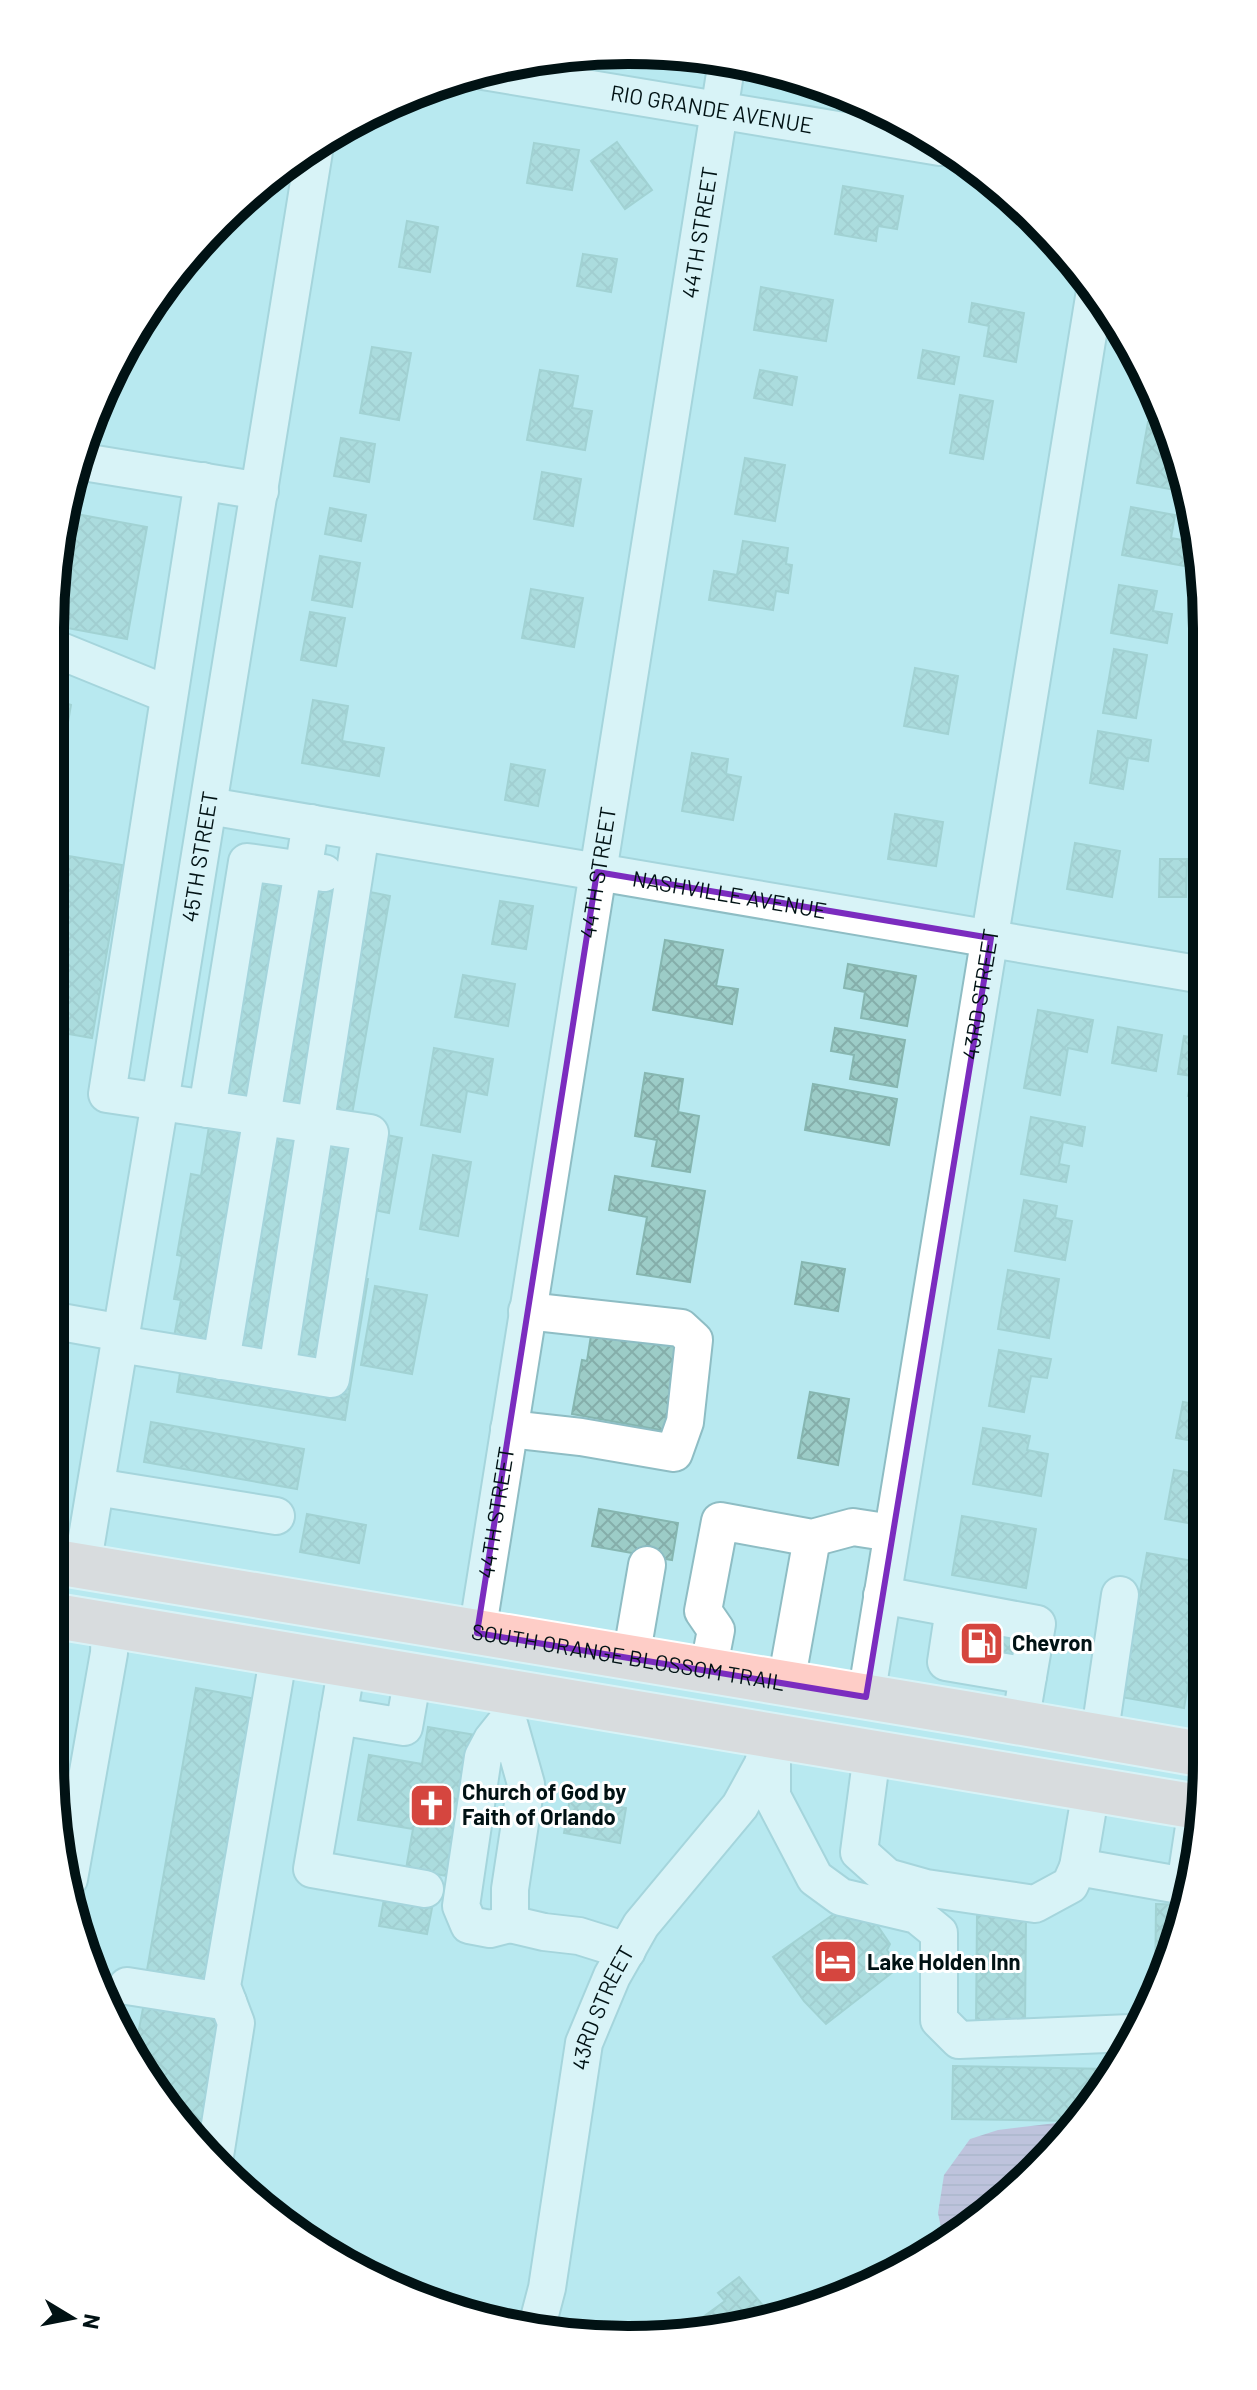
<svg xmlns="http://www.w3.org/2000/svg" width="1257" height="2390" viewBox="0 0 1257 2390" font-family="Barlow,sans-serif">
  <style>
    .water { fill: url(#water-rules) }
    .building { fill: url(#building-cross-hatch); stroke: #86b6b0; stroke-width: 2 }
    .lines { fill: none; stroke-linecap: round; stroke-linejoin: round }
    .minor-tunnel { stroke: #9dc9cf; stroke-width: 36; stroke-dasharray: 36 18; stroke-linecap: butt }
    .minor-casing { stroke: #8ebdc4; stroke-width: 40 }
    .major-casing { stroke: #fff; stroke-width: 48 }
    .minor { stroke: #fff; stroke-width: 36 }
    .major { stroke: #fecdc7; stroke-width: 44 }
    .marked { fill: none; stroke: #7b2cbf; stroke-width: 6; stroke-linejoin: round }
    .labels { text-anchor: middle; stroke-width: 6; stroke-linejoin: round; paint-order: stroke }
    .street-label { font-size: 22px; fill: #011214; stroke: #fff }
    .poi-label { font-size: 22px; font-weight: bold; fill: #011214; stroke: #fff; text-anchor: start }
    .rim { fill: none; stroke: #011214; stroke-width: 10 }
  </style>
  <defs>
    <pattern id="water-rules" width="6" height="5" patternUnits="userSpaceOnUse" patternTransform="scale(2)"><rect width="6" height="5" fill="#c596c4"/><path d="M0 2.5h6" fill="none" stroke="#a780a8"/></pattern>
    <pattern id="building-cross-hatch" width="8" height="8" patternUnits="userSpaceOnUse" patternTransform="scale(2)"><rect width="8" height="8" fill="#9cccc7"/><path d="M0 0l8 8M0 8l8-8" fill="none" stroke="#85aeaa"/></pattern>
  </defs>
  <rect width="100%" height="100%" fill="#b8e9f0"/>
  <polygon class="water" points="1073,2121 1037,2171 943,2238 938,2213 944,2175 970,2139 998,2130"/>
  <g class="building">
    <polygon points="617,142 652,190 625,209 591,161"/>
    <polygon points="534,143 579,150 572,190 527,183"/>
    <polygon points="843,186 903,196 897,229 878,226 876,241 835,234"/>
    <polygon points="407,221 438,227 430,272 399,267"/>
    <polygon points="583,254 617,259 611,292 577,286"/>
    <polygon points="761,287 833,300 826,341 754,330"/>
    <polygon points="972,303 1024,313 1016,362 984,356 989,326 969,322"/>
    <polygon points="372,347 411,353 399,420 360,413"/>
    <polygon points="923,350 959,357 954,384 918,378"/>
    <polygon points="540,370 578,376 572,408 592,411 585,450 527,440"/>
    <polygon points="760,370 797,377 792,405 754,398"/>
    <polygon points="960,395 993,401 983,459 950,453"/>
    <polygon points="1148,422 1168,426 1186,492 1137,483"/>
    <polygon points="341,438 375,444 369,482 334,476"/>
    <polygon points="745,458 785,465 775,521 735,514"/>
    <polygon points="542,472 581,479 573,526 534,519"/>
    <polygon points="1131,507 1175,515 1171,538 1189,541 1185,566 1122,555"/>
    <polygon points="330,508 366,515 361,541 325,534"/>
    <polygon points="71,513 147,527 127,639 51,625"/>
    <polygon points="743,541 788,548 786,564 792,565 788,593 776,591 773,610 709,600 714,571 737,575"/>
    <polygon points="320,556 360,563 352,607 312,600"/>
    <polygon points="1119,585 1157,591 1153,611 1172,614 1167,643 1111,633"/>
    <polygon points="531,589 583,598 574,647 522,638"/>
    <polygon points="310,612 345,618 336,666 301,660"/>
    <polygon points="1114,649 1147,655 1136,718 1103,713"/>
    <polygon points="915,668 958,676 948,734 904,726"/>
    <polygon points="51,698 71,705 51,820"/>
    <polygon points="313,700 348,706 342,741 384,748 379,776 302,763"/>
    <polygon points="1098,731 1151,740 1148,761 1128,758 1123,789 1090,783"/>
    <polygon points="692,753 728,759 726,774 741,777 733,820 682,811"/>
    <polygon points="511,764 545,770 538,806 505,800"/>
    <polygon points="895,814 943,822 936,866 888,859"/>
    <polygon points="1075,843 1120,851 1112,897 1067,889"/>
    <polygon points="51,853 122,865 92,1038 51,1031"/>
    <polygon points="1160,859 1187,859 1186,897 1159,897"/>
    <polygon points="253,868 291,874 254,1103 217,1097"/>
    <polygon points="312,879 343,884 304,1112 272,1107"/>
    <polygon points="365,891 390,896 351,1120 326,1116"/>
    <polygon points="500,901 533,906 526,949 492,944"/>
    <polygon points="665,940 723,950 716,986 738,989 732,1024 653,1010"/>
    <polygon points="848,964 916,976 907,1026 861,1018 865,992 844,988"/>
    <polygon points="463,975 515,984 508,1026 455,1017"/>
    <polygon points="1038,1010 1093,1020 1087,1052 1068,1048 1060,1095 1024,1088"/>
    <polygon points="1118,1027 1162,1035 1156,1071 1112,1063"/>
    <polygon points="835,1028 905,1040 897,1087 850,1079 854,1055 831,1051"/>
    <polygon points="1184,1036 1203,1039 1204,1099 1188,1096 1192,1076 1178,1074"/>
    <polygon points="434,1048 493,1059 487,1095 467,1091 460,1132 421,1125"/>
    <polygon points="645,1073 683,1079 678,1112 699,1116 690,1172 652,1166 657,1140 635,1136"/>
    <polygon points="813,1084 897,1099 889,1145 805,1130"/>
    <polygon points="1031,1117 1085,1127 1082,1146 1063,1142 1059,1164 1069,1166 1066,1182 1021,1174"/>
    <polygon points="210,1120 250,1126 213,1343 174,1337 181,1300 174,1299 182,1256 177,1255 191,1174 201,1176"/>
    <polygon points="271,1130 302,1135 266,1351 235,1346"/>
    <polygon points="382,1134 402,1138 389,1213 369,1209"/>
    <polygon points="324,1138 356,1144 318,1360 286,1355"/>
    <polygon points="433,1155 471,1162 458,1236 420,1229"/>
    <polygon points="615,1176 705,1191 690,1282 637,1274 647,1217 609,1210"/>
    <polygon points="1024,1200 1057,1206 1055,1218 1072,1221 1065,1260 1015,1251"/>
    <polygon points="802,1262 845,1269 838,1311 795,1304"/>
    <polygon points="1008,1270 1059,1279 1049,1338 998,1329"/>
    <polygon points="355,1277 368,1279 349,1395 338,1393"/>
    <polygon points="375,1286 427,1295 412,1374 361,1365"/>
    <polygon points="1200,1318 1204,1318 1204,1355 1193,1353"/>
    <polygon points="592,1329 681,1345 666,1431 572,1414 582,1360 587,1361"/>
    <polygon points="999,1350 1051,1359 1047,1378 1031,1376 1024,1412 989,1406"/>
    <polygon points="181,1367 349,1395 345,1420 177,1392"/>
    <polygon points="1204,1386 1205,1443 1176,1438 1183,1402 1200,1405"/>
    <polygon points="810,1392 849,1399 838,1465 798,1458"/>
    <polygon points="151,1422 304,1449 297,1489 144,1462"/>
    <polygon points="983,1428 1030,1436 1027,1450 1048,1454 1041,1496 973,1484"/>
    <polygon points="1174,1470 1205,1475 1205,1526 1165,1519"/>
    <polygon points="599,1509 678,1523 672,1560 592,1546"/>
    <polygon points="307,1514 366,1525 359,1563 300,1552"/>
    <polygon points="962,1516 1036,1529 1026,1588 952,1575"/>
    <polygon points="1147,1553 1205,1563 1205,1588 1184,1708 1121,1697"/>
    <polygon points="956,1621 1018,1632 1014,1658 951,1648"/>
    <polygon points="196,1688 261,1700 211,1988 146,1976"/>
    <polygon points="428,1727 476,1735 453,1877 406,1869 413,1829 358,1820 369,1755 422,1764"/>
    <polygon points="570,1798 626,1808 620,1843 564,1833"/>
    <polygon points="384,1899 432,1908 427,1934 379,1926"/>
    <polygon points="848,1904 867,1910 890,1944 887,1950 898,1968 826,2024 804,2001 773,1957"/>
    <polygon points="1156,1904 1188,1905 1155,1997"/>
    <polygon points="977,1915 1026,1915 1025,2026 976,2026"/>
    <polygon points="144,2003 229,2018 205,2147 170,2114 135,2050"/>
    <polygon points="953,2066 1110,2069 1073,2121 952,2119"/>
    <polygon points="739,2277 776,2321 698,2333 692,2325 725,2301 718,2293"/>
  </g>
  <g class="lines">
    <polyline class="minor-tunnel" points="979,1625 988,1654"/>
    <defs>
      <g id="minor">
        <path id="s1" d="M483 71 940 147"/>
        <polyline points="77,461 260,491"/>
        <polyline points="51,647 169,695"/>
        <path id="s2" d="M209 806 1203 975"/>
        <polyline points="207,1109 247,862 324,873"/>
        <polyline points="50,1320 122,1333"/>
        <polyline points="120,1344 331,1379 370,1133 107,1094 203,481"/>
        <polyline points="221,1361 311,823"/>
        <polyline points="277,1370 361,832"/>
        <polyline points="509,1429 581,1437 674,1453 685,1422 694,1340 681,1328 527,1311"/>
        <polyline points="96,1487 276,1516"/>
        <path id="s3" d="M82 1567 160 1102 315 145"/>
        <polyline points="882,1595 1037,1624 1020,1723"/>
        <polyline points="954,1609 946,1662 1028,1676"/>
        <path id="s4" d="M477 1633 727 61"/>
        <polyline points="631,1658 647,1565"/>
        <polyline points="347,1665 312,1869 425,1889"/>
        <polyline points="708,1671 716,1630 703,1611 720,1521 812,1538 853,1527 892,1533"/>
        <polyline points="786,1683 812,1538"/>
        <path id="s5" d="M866 1697 1095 291"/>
        <polyline points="338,1716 404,1727 413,1676"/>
        <polyline points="508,1720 492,1740 483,1757 461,1906 469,1925 490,1929 510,1924 510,1889 526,1784 508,1720 513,1693"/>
        <polyline points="1099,1738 1120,1595"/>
        <polyline points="772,1750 772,1796 815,1878 841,1897 917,1915 939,1933 939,2020 959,2040 1131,2033 1134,2036"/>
        <polyline points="872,1754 859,1852 887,1877 926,1888 1035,1904 1070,1885 1078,1867"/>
        <polyline points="1091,1790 1078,1867 1185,1886 1197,1807"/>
        <polyline points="69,1879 109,1653 110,1624"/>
        <polyline points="510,1924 544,1932 579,1936 627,1951"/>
        <polyline points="127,1986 228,2002"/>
        <polyline points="215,2156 236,2023 222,1986 279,1653"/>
        <path id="s6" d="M537 2326 547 2288 584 2043 612 1976 641 1925 740 1806 762 1766 772 1737"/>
      </g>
      <g id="major">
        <path id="s7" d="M50 1561 970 1714 1206 1755"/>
        <polyline points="50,1615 1204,1808"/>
      </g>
    </defs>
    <use href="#minor" class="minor-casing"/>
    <use href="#major" class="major-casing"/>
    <use href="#minor" class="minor"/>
    <use href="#major" class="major"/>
  </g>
  <path d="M0 0H1257V2390H0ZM597 872 991 938 866 1697 477 1633Z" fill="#b8e9f0" fill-opacity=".55" fill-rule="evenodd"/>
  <path class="marked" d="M597 872 991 938 866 1697 477 1633Z"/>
  <defs>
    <symbol id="fuel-square" viewBox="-11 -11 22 22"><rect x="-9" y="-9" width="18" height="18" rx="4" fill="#d5463f" stroke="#fff"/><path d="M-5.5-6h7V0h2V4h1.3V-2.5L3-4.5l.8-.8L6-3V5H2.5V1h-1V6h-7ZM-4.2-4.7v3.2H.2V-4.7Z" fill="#fff"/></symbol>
    <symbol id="church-square" viewBox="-11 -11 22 22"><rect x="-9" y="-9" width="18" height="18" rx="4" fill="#d5463f" stroke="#fff"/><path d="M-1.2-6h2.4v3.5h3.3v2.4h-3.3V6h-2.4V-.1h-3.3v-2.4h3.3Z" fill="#fff"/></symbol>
    <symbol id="hotel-square" viewBox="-11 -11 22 22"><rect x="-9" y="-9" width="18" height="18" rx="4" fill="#d5463f" stroke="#fff"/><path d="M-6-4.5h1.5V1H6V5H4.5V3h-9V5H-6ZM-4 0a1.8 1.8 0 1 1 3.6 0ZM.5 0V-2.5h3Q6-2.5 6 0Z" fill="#fff"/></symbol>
  </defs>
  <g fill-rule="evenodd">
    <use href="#fuel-square" x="956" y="1618" width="51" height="51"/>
    <use href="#church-square" x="406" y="1780" width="51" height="51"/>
    <use href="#hotel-square" x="810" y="1936" width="51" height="51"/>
  </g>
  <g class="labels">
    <g class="street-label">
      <text dy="8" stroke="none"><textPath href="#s1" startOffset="232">RIO GRANDE AVENUE</textPath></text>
      <text dy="8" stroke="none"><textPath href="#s4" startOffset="1418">44TH STREET</textPath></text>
      <text dy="8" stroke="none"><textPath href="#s3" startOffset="720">45TH STREET</textPath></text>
      <text dy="8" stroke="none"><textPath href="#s4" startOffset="770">44TH STREET</textPath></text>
      <text dy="8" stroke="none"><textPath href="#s2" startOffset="528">NASHVILLE AVENUE</textPath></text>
      <text dy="8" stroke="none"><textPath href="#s5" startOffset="712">43RD STREET</textPath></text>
      <text dy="8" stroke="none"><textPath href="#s4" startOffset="122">44TH STREET</textPath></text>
      <text dy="8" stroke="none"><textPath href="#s7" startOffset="586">SOUTH ORANGE BLOSSOM TRAIL</textPath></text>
      <text dy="8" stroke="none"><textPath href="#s6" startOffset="326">43RD STREET</textPath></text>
    </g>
    <g class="poi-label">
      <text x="1012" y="1651">Chevron</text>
      <text x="462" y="1800">Church of God by<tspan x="462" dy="25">Faith of Orlando</tspan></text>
      <text x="867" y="1970">Lake Holden Inn</text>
    </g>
  </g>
  <path d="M0 0H1257V2390H0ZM628 64H629A564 564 0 0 1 1193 628V1762A564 564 0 0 1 629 2326H628A564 564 0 0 1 64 1762V628A564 564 0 0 1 628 64Z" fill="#fff" fill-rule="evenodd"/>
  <path class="rim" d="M628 64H629A564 564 0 0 1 1193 628V1762A564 564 0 0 1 629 2326H628A564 564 0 0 1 64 1762V628A564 564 0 0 1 628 64Z"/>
  <g transform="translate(72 2318) rotate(100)" stroke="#ffffff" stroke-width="6" paint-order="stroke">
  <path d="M0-6L14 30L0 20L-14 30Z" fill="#011214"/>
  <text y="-12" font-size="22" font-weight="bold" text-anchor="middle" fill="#011214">N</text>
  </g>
</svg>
